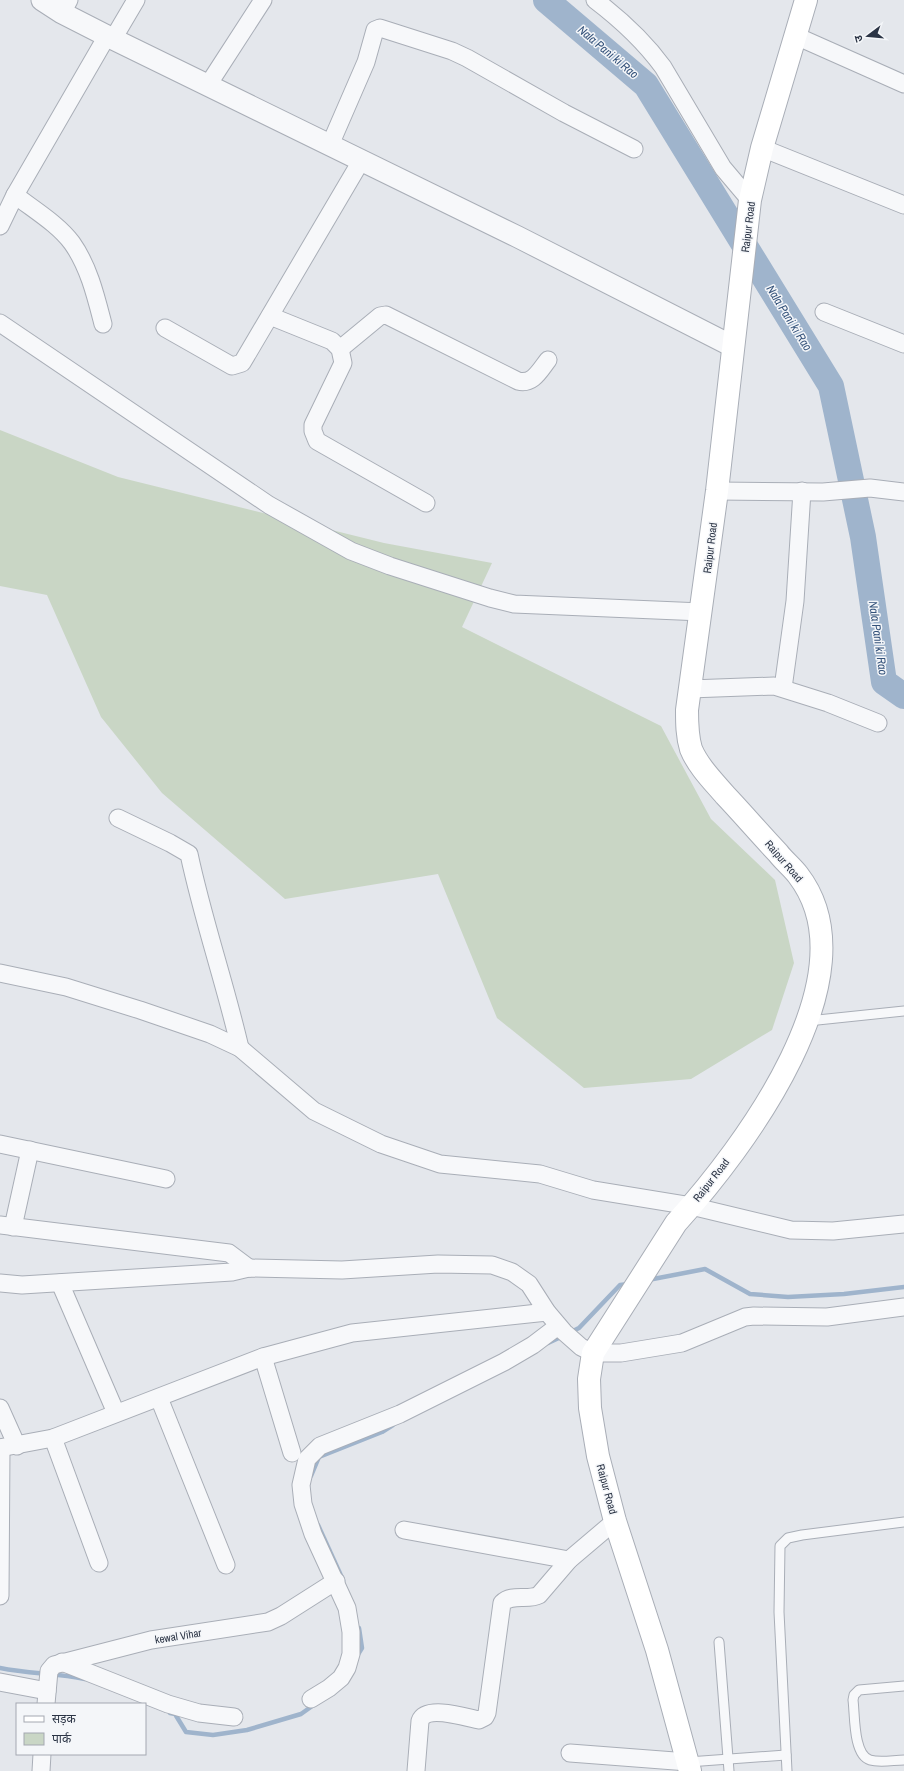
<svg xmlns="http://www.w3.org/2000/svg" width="904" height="1771" viewBox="0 0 904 1771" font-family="'Archivo Narrow','Noto Sans Devanagari',sans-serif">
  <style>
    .green { fill: #c9d6c5 }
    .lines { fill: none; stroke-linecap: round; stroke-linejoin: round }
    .stream { stroke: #9fb4cc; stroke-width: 4.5 }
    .river { stroke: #9fb4cc; stroke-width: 26 }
    .service-casing { stroke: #a9aeb7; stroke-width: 11 }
    .minor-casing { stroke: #a9aeb7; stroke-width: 19 }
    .tertiary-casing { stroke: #a9aeb7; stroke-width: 23 }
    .secondary-casing { stroke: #a9aeb7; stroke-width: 24 }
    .service { stroke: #f7f8fa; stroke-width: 9 }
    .minor { stroke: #f7f8fa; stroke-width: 17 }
    .tertiary { stroke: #f7f8fa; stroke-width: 21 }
    .secondary { stroke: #fff; stroke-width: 22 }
    .labels { text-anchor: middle; stroke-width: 3; stroke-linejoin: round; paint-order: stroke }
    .street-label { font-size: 11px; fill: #2b3445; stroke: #f4f6f9 }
    .water-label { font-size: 12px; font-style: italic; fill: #34527a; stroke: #f4f6f9 }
  </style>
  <rect width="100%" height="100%" fill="#e4e7ec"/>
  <polygon class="green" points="0,430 118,477 384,543 492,563 462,627 661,726 711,819 775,880 794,963 772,1030 691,1079 584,1088 497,1018 438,874 285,899 162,793 101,717 47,595 0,586"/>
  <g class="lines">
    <g class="stream">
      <polyline points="648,1280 705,1269 750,1294 788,1297 844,1294 904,1287"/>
      <polyline points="569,1333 579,1328 620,1285 629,1284"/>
      <polyline points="548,1343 563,1336"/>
      <polyline points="311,1476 319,1457 382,1432 393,1425"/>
      <polyline points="318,1525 343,1580"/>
      <polyline points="357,1656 362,1648 359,1628"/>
      <path d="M0 1668C28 1674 57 1673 85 1679"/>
      <polyline points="170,1713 175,1714 186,1732 213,1735 247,1730 301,1714 315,1704"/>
    </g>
    <polyline class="river" points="546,0 646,85 831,386 863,537 884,682 904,696"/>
    <defs>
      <g id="service">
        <polyline points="808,1021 904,1011"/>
        <polyline points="719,1642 729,1771"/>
        <path d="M904 1686 859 1690 854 1695 853 1700C855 1714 853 1755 870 1760 880 1763 894 1760 904 1760"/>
        <polyline points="688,1762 786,1755"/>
        <polyline points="787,1771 779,1612 780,1546 788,1538 802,1535 904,1522"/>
      </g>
      <g id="minor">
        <path d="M595 0C620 19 644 41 663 67L723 168 750 200"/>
        <polyline points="62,13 69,0"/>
        <polyline points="796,36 904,84"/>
        <polyline points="113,39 136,0"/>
        <polyline points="208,85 263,0"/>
        <polyline points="330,145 366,62 375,30 380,28 452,51 467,58 564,113 634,149"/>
        <polyline points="762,148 904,205"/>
        <path d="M15 195C34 210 58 224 72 243 89 267 96 297 103 324"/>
        <polyline points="0,226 15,195 107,36"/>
        <polyline points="824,312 904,344"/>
        <polyline points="270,316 332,341 340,349 343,363 313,425 313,431 317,441 426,503"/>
        <polyline points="0,323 269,505 351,551 390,566 490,598 514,604 702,612"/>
        <polyline points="165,328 232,366 242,363 361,161"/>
        <path d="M340 349 380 316 386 315 518 381C533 385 540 370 548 360"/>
        <polyline points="717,491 823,492 870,488 904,492"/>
        <polyline points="783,688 795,601 802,491"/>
        <polyline points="690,689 774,686 828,703 878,723"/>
        <path d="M118 818 170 843 189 854C203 920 225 983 240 1048"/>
        <polyline points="0,973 66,987 140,1010 210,1034 240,1048 314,1111 381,1144 440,1164 540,1174 593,1190 691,1206 791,1230 833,1231 904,1224"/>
        <polyline points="0,1144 166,1179"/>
        <polyline points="0,1225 229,1253 249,1268"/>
        <polyline points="13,1227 30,1150"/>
        <polyline points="0,1283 22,1285 232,1272 249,1268 342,1270 438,1264 492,1265 512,1272 529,1284 547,1312 564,1332 581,1347 593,1353 621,1353 682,1343 745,1317 754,1316 827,1317 904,1307"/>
        <polyline points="60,1283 116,1413"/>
        <polyline points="263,1357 292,1453"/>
        <polyline points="159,1398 226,1565"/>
        <polyline points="0,1408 17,1446"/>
        <polyline points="53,1438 99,1563"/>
        <polyline points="0,1448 53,1438 263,1357 352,1333 547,1312"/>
        <polyline points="404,1530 569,1560"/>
        <polyline points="0,1596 1,1448"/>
        <polyline points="62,1662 168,1704 199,1713 234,1717"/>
        <polyline points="0,1682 47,1691"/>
        <polyline points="311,1699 329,1688 341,1678 347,1668 351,1654 351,1632 347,1608 313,1534 303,1504 301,1485 307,1459 320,1446 400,1414 504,1362 533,1345 558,1326"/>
        <polyline points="46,1704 49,1671 54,1665 151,1640 268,1622 281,1616 336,1581"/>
        <polyline points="570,1753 688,1762"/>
        <polyline points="41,1771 42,1754"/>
        <path d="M416 1771 420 1721C426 1705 465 1717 479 1720L485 1717 487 1713 502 1603C512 1593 528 1601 539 1595L569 1560 615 1521"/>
      </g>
      <polyline id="tertiary" points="42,0 62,13 113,39 518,237 732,346"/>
      <path id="secondary" d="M690 1771 657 1650 615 1521 598 1456 590 1408 589 1379 593 1353 676 1223C743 1149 875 975 798 875 792 867 784 861 778 853 760 834 743 814 725 795 713 781 698 766 691 749 687 736 687 723 687 710L717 491 750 200 762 148 806 0"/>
    </defs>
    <use href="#service" class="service-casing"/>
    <use href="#minor" class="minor-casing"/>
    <use href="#tertiary" class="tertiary-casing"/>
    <use href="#secondary" class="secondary-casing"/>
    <use href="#service" class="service"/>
    <use href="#minor" class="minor"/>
    <use href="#tertiary" class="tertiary"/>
    <use href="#secondary" class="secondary"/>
  </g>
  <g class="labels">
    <g class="street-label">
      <text transform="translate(748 227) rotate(-83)" y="4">Raipur Road</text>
      <text transform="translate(710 548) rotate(-83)" y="4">Raipur Road</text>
      <text transform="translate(784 861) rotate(49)" y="4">Raipur Road</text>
      <text transform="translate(711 1180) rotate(-52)" y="4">Raipur Road</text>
      <text transform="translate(607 1489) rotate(75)" y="4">Raipur Road</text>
      <text transform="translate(178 1636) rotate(-9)" y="4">kewal Vihar</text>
    </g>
    <g class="water-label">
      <text transform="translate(608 52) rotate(40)" y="4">Nala Pani ki Rao</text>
      <text transform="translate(789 318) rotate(58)" y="4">Nala Pani ki Rao</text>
      <text transform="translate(878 638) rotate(82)" y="4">Nala Pani ki Rao</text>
    </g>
  </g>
  <rect x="16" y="1703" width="130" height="52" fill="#f4f6f9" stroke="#a4a8b1"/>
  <rect x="24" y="1716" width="20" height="6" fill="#ffffff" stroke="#a4a8b1"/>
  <text x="52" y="1723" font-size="12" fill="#2b3445">सड़क</text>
  <rect x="24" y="1733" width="20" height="12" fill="#c9d6c5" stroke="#a4a8b1"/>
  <text x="52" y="1743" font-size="12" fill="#2b3445">पार्क</text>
  <g transform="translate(868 36) rotate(254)" stroke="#f4f6f9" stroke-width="3" paint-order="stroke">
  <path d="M0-3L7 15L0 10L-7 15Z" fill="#2b3445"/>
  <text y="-6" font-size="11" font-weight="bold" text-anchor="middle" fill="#2b3445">उ</text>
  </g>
</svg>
